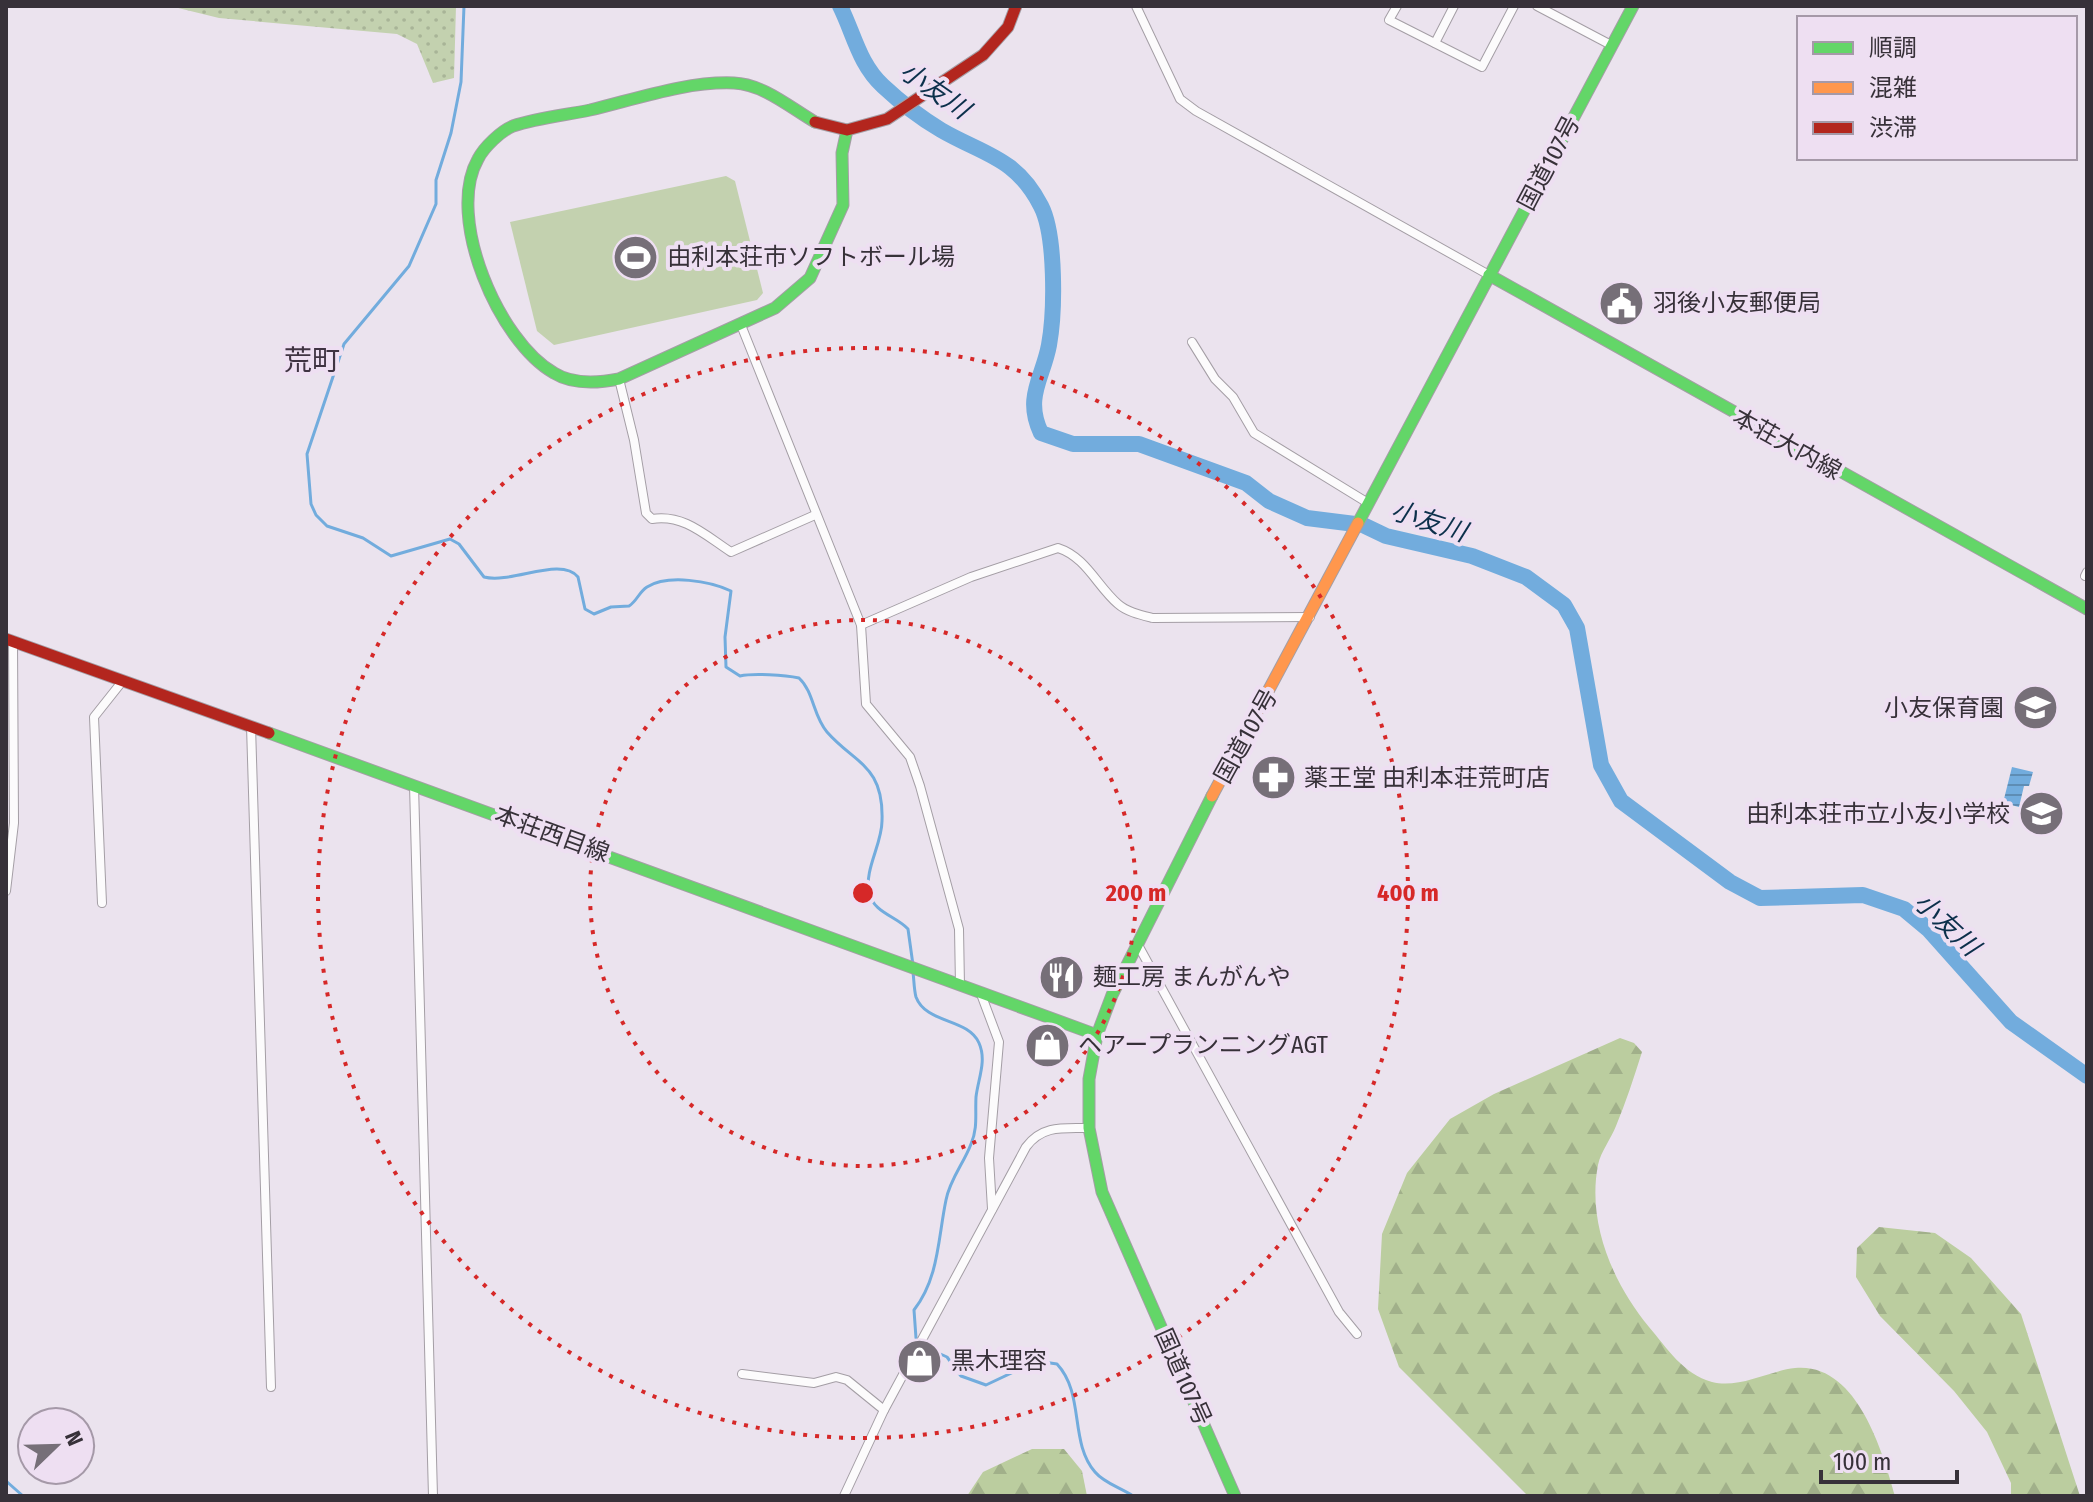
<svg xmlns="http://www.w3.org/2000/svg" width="2093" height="1502" viewBox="0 0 2093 1502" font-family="'Fira Sans Condensed','Noto Sans JP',sans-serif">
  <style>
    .grass { fill: url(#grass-dots) }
    .forest { fill: url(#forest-firs) }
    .garden { fill: #c3d1af }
    .water { fill: url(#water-rules) }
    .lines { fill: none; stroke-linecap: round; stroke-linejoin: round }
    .stream { stroke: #72acdd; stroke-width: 3 }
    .river { stroke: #72acdd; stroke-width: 16 }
    .street-casing { stroke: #a49ea5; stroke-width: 10 }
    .fast-casing { stroke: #a49ea5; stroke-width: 13 }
    .slow-casing { stroke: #a49ea5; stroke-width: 13 }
    .jam-casing { stroke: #a49ea5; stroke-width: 13 }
    .street { stroke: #fcfbfc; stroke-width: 8 }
    .fast { stroke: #63d668; stroke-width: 11 }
    .slow { stroke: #ff974d; stroke-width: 11 }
    .jam { stroke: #b3261e; stroke-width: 11 }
    .ring { fill: none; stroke: #d62828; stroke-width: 4; stroke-dasharray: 4 8 }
    .labels { text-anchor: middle; stroke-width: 8; stroke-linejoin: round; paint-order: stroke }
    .street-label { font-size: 24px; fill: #373139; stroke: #eedff2 }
    .poi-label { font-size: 24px; fill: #373139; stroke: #eedff2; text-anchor: start }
    .water-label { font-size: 26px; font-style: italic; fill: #0c304b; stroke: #eedff2 }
    .quarter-label { font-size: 28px; fill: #3f3342; stroke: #eedff2 }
    .centre { fill: #d62828; stroke: #eedff2; stroke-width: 4 }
    .ring-label { font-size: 24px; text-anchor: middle; font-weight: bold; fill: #d62828; stroke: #eedff2; stroke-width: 8; stroke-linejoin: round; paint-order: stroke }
  </style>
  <defs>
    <pattern id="grass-dots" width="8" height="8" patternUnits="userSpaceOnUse" patternTransform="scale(2)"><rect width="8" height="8" fill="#c3d1af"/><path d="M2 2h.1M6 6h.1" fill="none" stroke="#a8b497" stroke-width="1.8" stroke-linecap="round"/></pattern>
    <pattern id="forest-firs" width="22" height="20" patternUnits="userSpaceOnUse" patternTransform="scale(2)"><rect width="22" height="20" fill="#bbcd9f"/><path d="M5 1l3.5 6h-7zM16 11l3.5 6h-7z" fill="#a1b08a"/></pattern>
    <pattern id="water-rules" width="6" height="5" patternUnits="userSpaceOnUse" patternTransform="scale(2)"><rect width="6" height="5" fill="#72acdd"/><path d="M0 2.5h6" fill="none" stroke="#5e8db4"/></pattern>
  </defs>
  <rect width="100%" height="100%" fill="#ebe3ee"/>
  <polygon class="grass" points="170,6 456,6 454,78 433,83 417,44 397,34 219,18"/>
  <g class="forest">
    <path d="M1620 1038 1634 1043 1642 1052C1634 1077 1626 1102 1616 1126 1611 1139 1601 1151 1598 1165 1587 1222 1612 1282 1649 1327 1667 1348 1683 1374 1712 1382 1739 1389 1768 1371 1795 1368 1856 1362 1882 1449 1895 1496H1528L1399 1367 1378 1309 1382 1234 1407 1173 1450 1119 1494 1094Z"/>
    <polygon points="1879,1227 1935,1233 1971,1258 2021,1314 2080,1496 2011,1496 2011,1483 1987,1432 1954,1391 1880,1316 1856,1277 1857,1248"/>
    <polygon points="1032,1449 1064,1449 1082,1471 1087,1496 967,1496 983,1472"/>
  </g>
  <polygon class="garden" points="726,176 735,181 763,293 757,300 554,345 537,331 510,222"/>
  <polygon class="water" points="2012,767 2033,772 2029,786 2024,786 2019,807 2003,803"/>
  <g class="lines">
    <g class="stream">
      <path d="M464 6 461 82 451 133 436 180V204L409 266 344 344 307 454 311 504 316 515 327 526 363 538 391 556 450 539 459 544 484 577C512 584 561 556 578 577L585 609 594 614 611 607 629 606C637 601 639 592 647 587 668 574 710 581 731 591L725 637 726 667 740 676C753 673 785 675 799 678 814 692 813 716 827 732 855 764 884 765 882 821 882 844 864 870 869 893 874 913 896 916 908 929L913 965"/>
      <path d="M913 972C914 980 914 990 916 997 926 1024 968 1018 979 1043 987 1061 978 1079 976 1097 975 1114 978 1128 971 1144 964 1163 950 1179 946 1200 938 1238 939 1278 914 1310L916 1338"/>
      <path d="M925 1347 947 1357 961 1376 986 1385 1037 1361 1057 1364C1085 1394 1069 1442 1095 1472 1104 1483 1121 1488 1133 1496"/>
      <polyline points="6,1481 23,1496"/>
    </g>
    <path class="river" d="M840 6C854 34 859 64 883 86 900 102 921 118 941 130 984 155 1016 157 1041 206 1056 235 1055 312 1049 345 1043 378 1024 397 1041 433L1073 444H1139L1246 483 1269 501 1307 518 1363 525 1386 536 1472 556 1526 577 1564 605 1577 628 1601 765 1621 801 1730 882 1760 898 1863 895 1904 909 1928 929 2011 1022 2087 1076"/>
    <defs>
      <g id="street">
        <polyline points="1136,6 1180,99 1196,111 1489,275"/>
        <polyline points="1397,6 1389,20 1482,67 1514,6"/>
        <polyline points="1537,6 1611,45"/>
        <polyline points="1435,43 1454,6"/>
        <polyline points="741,325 861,625 866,704 910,757 920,786 959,929 960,986"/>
        <polyline points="1192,342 1215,379 1233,397 1254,433 1368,503"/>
        <path d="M619 379 634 440 646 513 652 519C684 514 705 535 731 552L815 515"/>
        <polyline points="2085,576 2087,572"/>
        <path d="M861 625 971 577 1058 548C1086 557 1097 586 1118 604 1127 612 1141 615 1153 618L1310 617"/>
        <polyline points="251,726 271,1387"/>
        <polyline points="414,785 433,1496"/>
        <polyline points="6,891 14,823 13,641"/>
        <polyline points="102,903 94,717 121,683"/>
        <polyline points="1138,945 1339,1312 1357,1334"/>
        <polyline points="981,994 999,1042 989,1158 992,1209"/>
        <polyline points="742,1374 814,1383 836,1377 847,1380 884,1410"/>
        <path d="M844 1496 884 1410 1026 1147C1042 1125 1063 1128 1089 1128"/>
      </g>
      <g id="fast">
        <path d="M815 122C791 108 763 84 734 83 687 81 636 99 590 110 566 115 537 118 513 126 501 131 484 147 478 159 445 217 499 342 554 373 573 385 598 383 619 379L775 308 810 278 843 205 842 153 847 130"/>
        <polyline points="1489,275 2087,609"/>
        <polyline points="1358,523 1633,6"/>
        <polyline points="269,733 1097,1035"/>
        <polyline points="1212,796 1112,995 1097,1035 1089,1079 1089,1128 1102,1192 1235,1496"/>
      </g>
      <polyline id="slow" points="1212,796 1358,523"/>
      <g id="jam">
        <polyline points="815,122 847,130 887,119 983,55 1008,27 1016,6"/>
        <polyline points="6,639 269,733"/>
      </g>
    </defs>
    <use href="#street" class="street-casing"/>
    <use href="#fast" class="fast-casing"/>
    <use href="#slow" class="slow-casing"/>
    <use href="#jam" class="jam-casing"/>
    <use href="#street" class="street"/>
    <use href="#fast" class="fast"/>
    <use href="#slow" class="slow"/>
    <use href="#jam" class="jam"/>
  </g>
  <g class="ring">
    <circle cx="863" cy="893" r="273"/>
    <circle cx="863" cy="893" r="545"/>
  </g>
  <defs>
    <symbol id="stadium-disc" viewBox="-11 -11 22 22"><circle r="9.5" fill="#766f78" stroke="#eedff2"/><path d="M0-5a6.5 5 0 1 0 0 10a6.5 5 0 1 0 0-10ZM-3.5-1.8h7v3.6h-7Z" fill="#fff"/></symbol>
    <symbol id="civic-disc" viewBox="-11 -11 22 22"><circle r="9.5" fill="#766f78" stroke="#eedff2"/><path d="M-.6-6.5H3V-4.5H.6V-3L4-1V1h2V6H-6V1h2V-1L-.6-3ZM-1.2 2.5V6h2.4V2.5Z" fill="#fff"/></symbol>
    <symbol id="school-disc" viewBox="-11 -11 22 22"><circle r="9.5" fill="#766f78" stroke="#eedff2"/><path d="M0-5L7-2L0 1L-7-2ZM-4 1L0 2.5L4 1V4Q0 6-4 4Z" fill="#fff"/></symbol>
    <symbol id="pharmacy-disc" viewBox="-11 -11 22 22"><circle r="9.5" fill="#766f78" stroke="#eedff2"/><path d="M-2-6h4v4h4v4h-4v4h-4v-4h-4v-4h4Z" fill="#fff"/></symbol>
    <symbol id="restaurant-disc" viewBox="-11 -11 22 22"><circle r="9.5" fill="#766f78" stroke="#eedff2"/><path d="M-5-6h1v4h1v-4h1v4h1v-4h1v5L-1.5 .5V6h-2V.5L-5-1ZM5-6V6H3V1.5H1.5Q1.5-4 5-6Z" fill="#fff"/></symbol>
    <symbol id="shop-disc" viewBox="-11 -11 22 22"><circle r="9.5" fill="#766f78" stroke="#eedff2"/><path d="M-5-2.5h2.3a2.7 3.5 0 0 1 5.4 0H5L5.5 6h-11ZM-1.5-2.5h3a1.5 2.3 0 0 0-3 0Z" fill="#fff"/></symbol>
  </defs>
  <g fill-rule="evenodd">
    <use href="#stadium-disc" x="610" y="232" width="51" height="51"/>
    <use href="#civic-disc" x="1596" y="278" width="51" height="51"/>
    <use href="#school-disc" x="2010" y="682" width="51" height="51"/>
    <use href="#pharmacy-disc" x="1248" y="752" width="51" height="51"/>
    <use href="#school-disc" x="2016" y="788" width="51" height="51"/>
    <use href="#restaurant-disc" x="1036" y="952" width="51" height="51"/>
    <use href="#shop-disc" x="1022" y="1020" width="51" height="51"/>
    <use href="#shop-disc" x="894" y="1336" width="51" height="51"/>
  </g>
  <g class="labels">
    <g class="street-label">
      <text transform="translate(1549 163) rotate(-62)" y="8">国道107号</text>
      <text transform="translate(1787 444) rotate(29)" y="8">本荘大内線</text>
      <text transform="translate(1246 736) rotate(-61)" y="8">国道107号</text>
      <text transform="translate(552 834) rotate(20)" y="8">本荘西目線</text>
      <text transform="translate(1183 1377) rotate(66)" y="8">国道107号</text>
    </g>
    <g class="poi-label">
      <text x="667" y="265">由利本荘市ソフトボール場</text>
      <text x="1653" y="311">羽後小友郵便局</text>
      <text x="2004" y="716" text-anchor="end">小友保育園</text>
      <text x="1304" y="786">薬王堂 由利本荘荒町店</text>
      <text x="2010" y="822" text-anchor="end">由利本荘市立小友小学校</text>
      <text x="1093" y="985">麺工房 まんがんや</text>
      <text x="1078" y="1053">ヘアープランニングAGT</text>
      <text x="951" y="1369">黒木理容</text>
    </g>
    <g class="water-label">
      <text transform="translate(935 90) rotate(35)" y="9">小友川</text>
      <text transform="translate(1429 521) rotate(18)" y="9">小友川</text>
      <text transform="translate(1947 924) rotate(43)" y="9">小友川</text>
    </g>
    <g class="quarter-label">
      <text x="312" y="370">荒町</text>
    </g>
  </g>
  <circle cx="863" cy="893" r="12" class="centre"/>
  <g class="ring-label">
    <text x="1136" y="901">200 m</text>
    <text x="1408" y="901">400 m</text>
  </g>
  <rect width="2093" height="1502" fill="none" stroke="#373139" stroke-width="16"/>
  <rect x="1797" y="16" width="280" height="144" fill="#eedff2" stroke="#a599a8" stroke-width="2"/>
  <rect x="1813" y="42" width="40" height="12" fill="#63d668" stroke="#a599a8" stroke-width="2"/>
  <text x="1869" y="56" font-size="24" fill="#373139">順調</text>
  <rect x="1813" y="82" width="40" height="12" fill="#ff974d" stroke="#a599a8" stroke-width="2"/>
  <text x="1869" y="96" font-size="24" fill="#373139">混雑</text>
  <rect x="1813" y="122" width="40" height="12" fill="#b3261e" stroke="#a599a8" stroke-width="2"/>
  <text x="1869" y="136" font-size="24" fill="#373139">渋滞</text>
  <g transform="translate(56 1446) rotate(67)"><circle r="38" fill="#eedff2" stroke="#a599a8" stroke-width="2"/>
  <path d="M0-6L14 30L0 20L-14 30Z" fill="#766f78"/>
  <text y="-12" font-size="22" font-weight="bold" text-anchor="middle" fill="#373139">N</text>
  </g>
  <path d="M1821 1470v12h136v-12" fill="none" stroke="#373139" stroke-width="4"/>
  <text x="1833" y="1470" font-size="24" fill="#373139" stroke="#eedff2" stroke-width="6" paint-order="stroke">100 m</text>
</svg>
